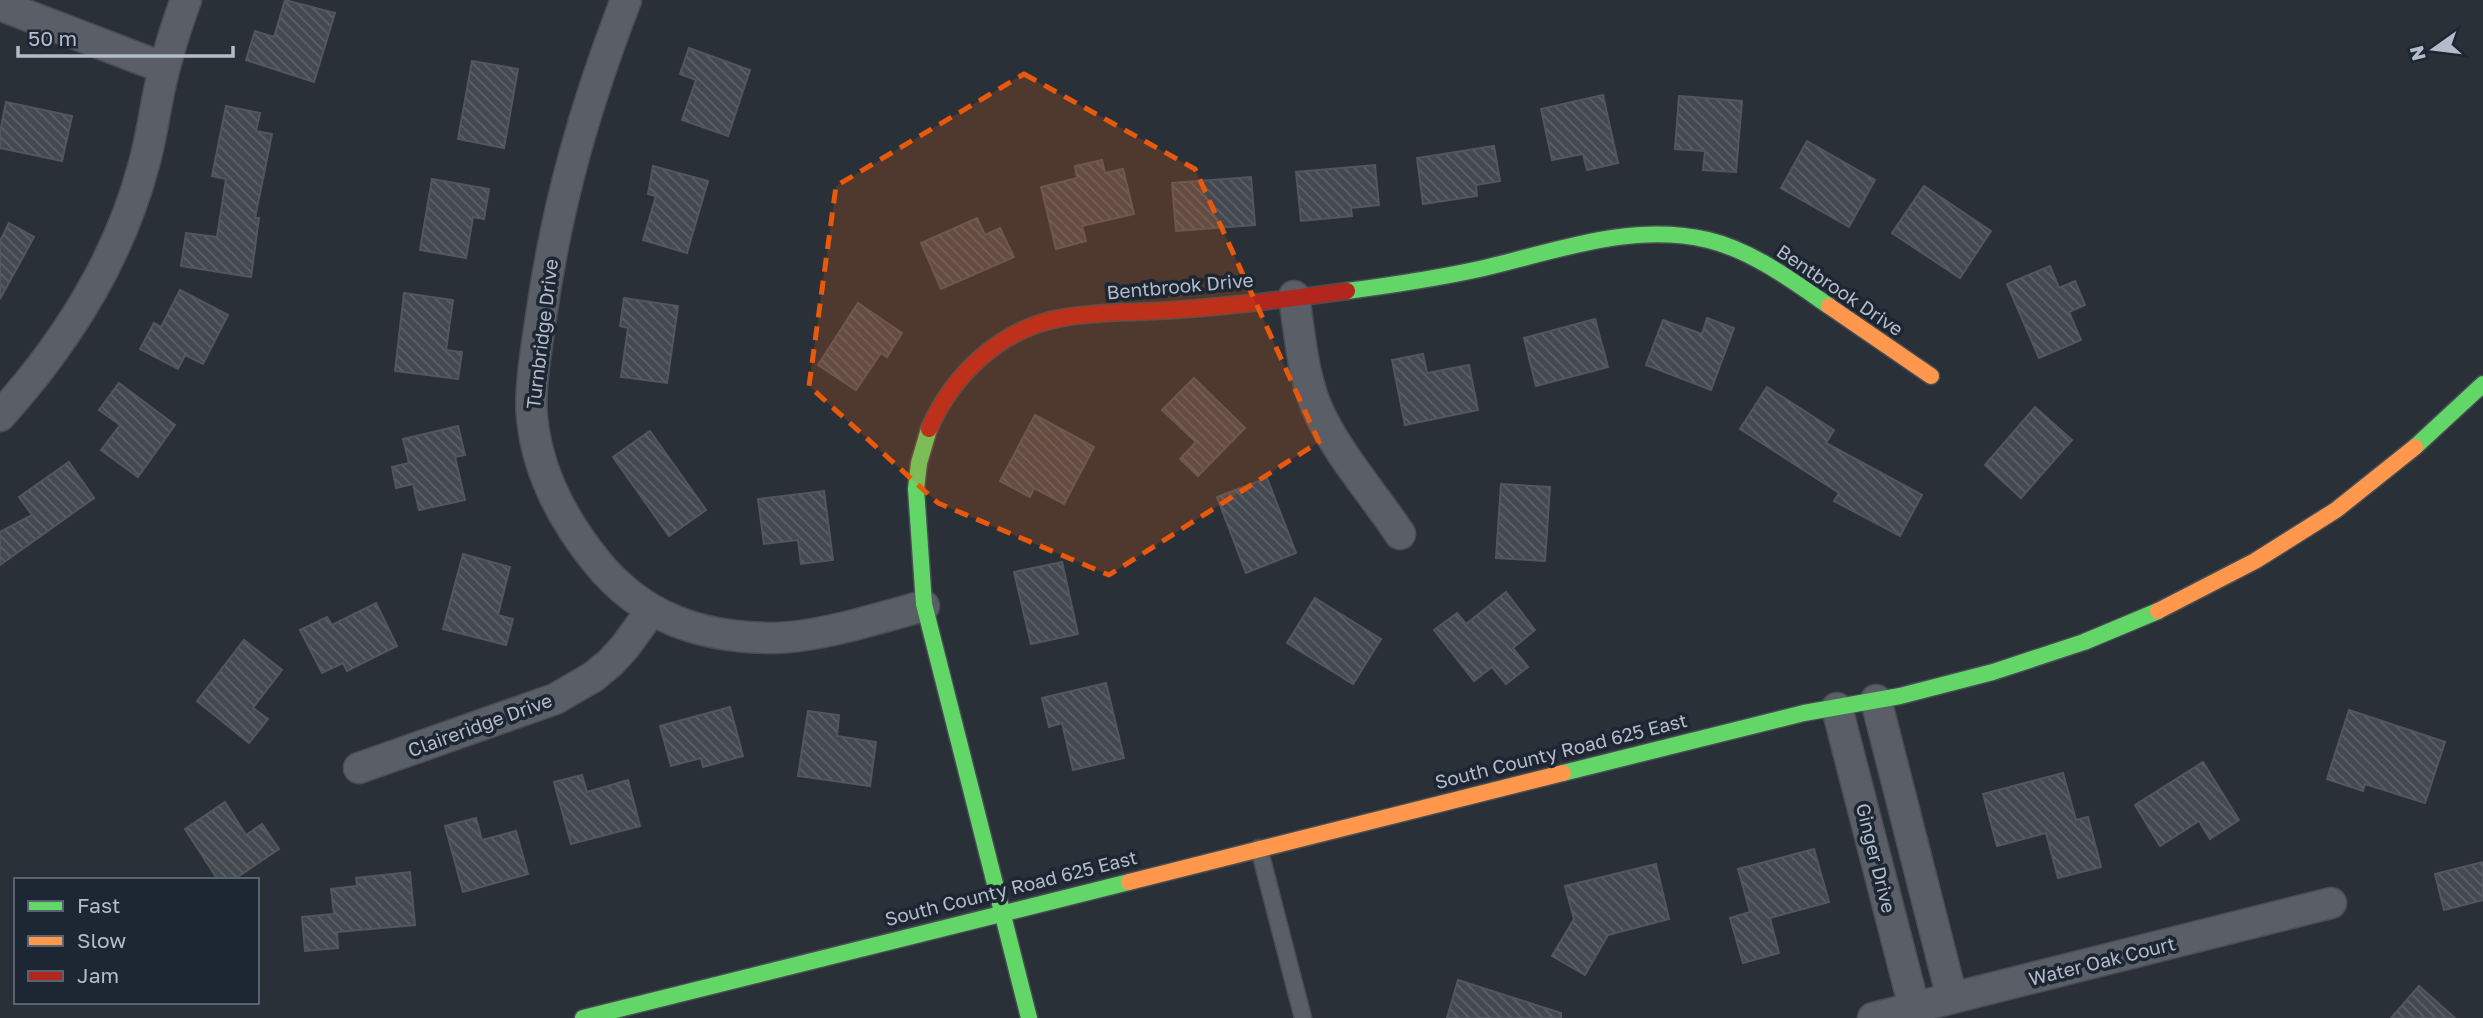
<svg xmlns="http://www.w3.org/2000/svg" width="2483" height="1018" viewBox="0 0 2483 1018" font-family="'Golos Text',sans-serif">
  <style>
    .building { fill: url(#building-back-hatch); stroke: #52575f; stroke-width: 2 }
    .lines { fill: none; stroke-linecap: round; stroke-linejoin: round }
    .lane-casing { stroke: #484c53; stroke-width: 19 }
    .street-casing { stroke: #484c53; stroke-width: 33 }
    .fast-casing { stroke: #484c53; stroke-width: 19 }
    .slow-casing { stroke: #484c53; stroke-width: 19 }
    .jam-casing { stroke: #484c53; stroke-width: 19 }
    .lane { stroke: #5a5e66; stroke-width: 16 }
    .street { stroke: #5a5e66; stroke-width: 30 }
    .fast { stroke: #63d668; stroke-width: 16 }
    .slow { stroke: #ff974d; stroke-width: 16 }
    .jam { stroke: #b3261e; stroke-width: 16 }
    .marked { fill: #e8590c; fill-opacity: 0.2; stroke: #e8590c; stroke-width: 5; stroke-dasharray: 14 9; stroke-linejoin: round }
    .labels { text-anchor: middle; stroke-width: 7; stroke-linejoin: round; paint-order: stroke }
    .street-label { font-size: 19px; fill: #b4bcc9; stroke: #1d2633 }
  </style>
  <defs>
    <pattern id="building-back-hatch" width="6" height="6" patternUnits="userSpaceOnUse" patternTransform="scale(1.75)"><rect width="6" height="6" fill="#444950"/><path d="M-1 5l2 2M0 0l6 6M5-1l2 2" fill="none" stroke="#5d6168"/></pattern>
  </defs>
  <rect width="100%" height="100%" fill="#2a3038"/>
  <g class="building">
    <polygon points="285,0 335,13 314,82 246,60 255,31 274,37"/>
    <polygon points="689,48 750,70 728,136 682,120 696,80 680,74"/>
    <polygon points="472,61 518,69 504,148 458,139"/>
    <polygon points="1603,95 1618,163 1587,170 1583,154 1552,160 1541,109"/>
    <polygon points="1679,96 1742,101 1736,172 1703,170 1705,151 1675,149"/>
    <polygon points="6,102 72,116 62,161 0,148 0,132"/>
    <polygon points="226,106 260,113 256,131 272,134 255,218 259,218 251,277 181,266 186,233 217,237 226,179 212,176"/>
    <polygon points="1807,141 1875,180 1849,227 1781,188"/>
    <polygon points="1494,146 1500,181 1476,185 1477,196 1423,204 1417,158"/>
    <polygon points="1102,160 1105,173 1123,169 1134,214 1082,226 1086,241 1056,249 1041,187 1077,178 1075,166"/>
    <polygon points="1375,165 1379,205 1351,208 1352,216 1301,221 1296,172"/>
    <polygon points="653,166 708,181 687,253 643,240 656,196 648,194"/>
    <polygon points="1251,177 1255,225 1176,231 1172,183"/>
    <polygon points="432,179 489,189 484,219 473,217 466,258 420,250"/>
    <polygon points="1924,186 1991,231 1960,278 1892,233"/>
    <polygon points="977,218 985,235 1000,228 1014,257 941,289 921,243"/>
    <polygon points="9,223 34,237 0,299 0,241"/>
    <polygon points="2050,266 2059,288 2075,281 2085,305 2069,312 2081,340 2039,358 2007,284"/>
    <polygon points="180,290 228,315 203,364 185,355 178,369 140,349 154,323 161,327"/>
    <polygon points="404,293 453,300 446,350 462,352 458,379 395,371"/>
    <polygon points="624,298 678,306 667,383 621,377 628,328 620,326"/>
    <polygon points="858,303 902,333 887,357 881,353 856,390 818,365"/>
    <polygon points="1707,318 1734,328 1711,390 1646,365 1663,320 1702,334"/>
    <polygon points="1595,319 1608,367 1536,386 1524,338"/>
    <polygon points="1423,354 1427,373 1469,365 1478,410 1405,425 1392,360"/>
    <polygon points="1194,378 1245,428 1198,476 1180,459 1196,442 1162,410"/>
    <polygon points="119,383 175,425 138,477 101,450 120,425 99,410"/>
    <polygon points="1767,387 1834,430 1826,443 1922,495 1900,536 1834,501 1839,493 1740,429"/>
    <polygon points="2035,407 2072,440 2021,498 1985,465"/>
    <polygon points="1035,415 1094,447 1064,504 1034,488 1030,497 1000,481"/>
    <polygon points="458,426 465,455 455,457 465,500 419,510 413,484 396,488 392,467 409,463 403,439"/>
    <polygon points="650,431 706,510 669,536 613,457"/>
    <polygon points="69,462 94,498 0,565 0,532 32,515 19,497"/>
    <polygon points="1267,478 1296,553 1246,573 1217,497"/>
    <polygon points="1501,484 1550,487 1545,561 1496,558"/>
    <polygon points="824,491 833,560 801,564 798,540 764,544 758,499"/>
    <polygon points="463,554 510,567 498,615 513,619 506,645 443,629"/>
    <polygon points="1062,562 1078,634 1031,644 1014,572"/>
    <polygon points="1506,592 1535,630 1513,648 1528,667 1506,684 1492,667 1474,681 1434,630 1457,613 1466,624"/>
    <polygon points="1315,598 1381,639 1353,684 1287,643"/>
    <polygon points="376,603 397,646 347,671 343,663 322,673 300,630 327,617 332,625"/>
    <polygon points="244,640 282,670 253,708 268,719 249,743 197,701"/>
    <polygon points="1106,683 1124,758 1073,770 1062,723 1049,727 1042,698"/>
    <polygon points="730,707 743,756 703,767 701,758 671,766 660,726"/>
    <polygon points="2349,710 2445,742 2425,803 2365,784 2363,791 2327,779"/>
    <polygon points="808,711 839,715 837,736 876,742 870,786 798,776"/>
    <polygon points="2203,762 2239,820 2210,839 2199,821 2160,846 2135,805"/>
    <polygon points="2063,773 2076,820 2088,817 2101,867 2058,878 2046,833 1997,846 1983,794"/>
    <polygon points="582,775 587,792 628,780 640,826 571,844 554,782"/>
    <polygon points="225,802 246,835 262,824 279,849 233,880 218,880 185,829"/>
    <polygon points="476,818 482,840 516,831 528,874 463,892 445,826"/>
    <polygon points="1814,849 1829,902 1770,918 1779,953 1743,963 1730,918 1750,912 1738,869"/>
    <polygon points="2483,862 2483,900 2444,910 2435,874"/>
    <polygon points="1656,864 1669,919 1608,935 1585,975 1552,956 1574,919 1565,886"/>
    <polygon points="410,872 415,925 337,932 338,948 305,951 302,917 334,914 331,889 357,886 356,878"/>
    <polygon points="1458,980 1561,1013 1561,1018 1447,1018"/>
    <polygon points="2419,986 2455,1018 2391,1018"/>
  </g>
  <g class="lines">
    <defs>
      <polyline id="lane" points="1259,848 1303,1018"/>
      <g id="street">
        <path d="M626 0C585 106 557 204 541 317 537 345 529 390 532 417 537 470 563 520 596 561 642 618 701 638 774 638 822 637 877 618 924 606"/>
        <polyline points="0,5 164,68"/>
        <path d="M1294 296C1300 336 1303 381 1321 417 1342 459 1374 495 1400 534"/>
        <path d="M0 416C65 344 119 259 144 164 153 132 156 98 165 66 171 44 178 21 186 0"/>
        <polyline points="1876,700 1952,998"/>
        <polyline points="1837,708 1914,1007"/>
        <polyline points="359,768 555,699 593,677 610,663 624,648 651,611"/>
        <polyline points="1873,1018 2331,903"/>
      </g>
      <g id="fast">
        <path d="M1347 291C1393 285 1439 278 1484 268 1556 251 1632 222 1708 240 1751 250 1793 281 1829 306"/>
        <polyline points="929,429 919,463 916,489 924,604 1029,1018"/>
        <polyline points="2415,447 2483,384"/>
        <polyline points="1563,773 1804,713 1900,696 1993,672 2084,642 2158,611"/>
        <polyline points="583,1018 1129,882"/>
      </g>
      <g id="slow">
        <polyline points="1829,306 1931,376"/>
        <polyline points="2158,611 2255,561 2336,510 2415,447"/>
        <polyline points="1129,882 1563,773"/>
      </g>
      <path id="jam" d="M929 429C954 372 1004 326 1067 317 1102 311 1138 313 1173 310 1231 306 1289 299 1347 291"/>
    </defs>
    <use href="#lane" class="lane-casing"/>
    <use href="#street" class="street-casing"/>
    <use href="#fast" class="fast-casing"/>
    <use href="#slow" class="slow-casing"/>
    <use href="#jam" class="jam-casing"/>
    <use href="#lane" class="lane"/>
    <use href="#street" class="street"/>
    <use href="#fast" class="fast"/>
    <use href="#slow" class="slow"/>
    <use href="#jam" class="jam"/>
  </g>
  <path class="marked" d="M1024 74 1195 169 1319 442 1109 575 938 503 809 386 836 186Z"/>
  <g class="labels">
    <g class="street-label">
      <text transform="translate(1180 286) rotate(-5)" y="7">Bentbrook Drive</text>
      <text transform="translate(1840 290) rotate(34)" y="7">Bentbrook Drive</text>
      <text transform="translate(542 334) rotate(-83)" y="7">Turnbridge Drive</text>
      <text transform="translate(480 725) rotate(-20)" y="7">Claireridge Drive</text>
      <text transform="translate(1561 751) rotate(-14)" y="7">South County Road 625 East</text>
      <text transform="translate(1876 858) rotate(76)" y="7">Ginger Drive</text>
      <text transform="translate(1011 888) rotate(-14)" y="7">South County Road 625 East</text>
      <text transform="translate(2102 961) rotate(-14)" y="7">Water Oak Court</text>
    </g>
  </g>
  <rect x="14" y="878" width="245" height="126" fill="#1d2633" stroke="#59626f" stroke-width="2"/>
  <rect x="28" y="901" width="35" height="10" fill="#63d668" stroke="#59626f" stroke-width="2"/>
  <text x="77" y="913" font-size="21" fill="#b4bcc9">Fast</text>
  <rect x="28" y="936" width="35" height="10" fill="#ff974d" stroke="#59626f" stroke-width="2"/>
  <text x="77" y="948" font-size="21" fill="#b4bcc9">Slow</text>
  <rect x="28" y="971" width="35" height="10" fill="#b3261e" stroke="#59626f" stroke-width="2"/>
  <text x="77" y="983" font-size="21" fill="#b4bcc9">Jam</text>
  <g transform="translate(2434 49) rotate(256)" stroke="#1d2633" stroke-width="5" paint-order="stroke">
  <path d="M0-5L12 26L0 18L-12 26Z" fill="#b4bcc9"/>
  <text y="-10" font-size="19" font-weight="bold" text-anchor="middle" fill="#b4bcc9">N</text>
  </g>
  <path d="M18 46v10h215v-10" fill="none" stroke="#b4bcc9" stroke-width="3.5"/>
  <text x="28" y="46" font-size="21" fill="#b4bcc9" stroke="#1d2633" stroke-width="5" paint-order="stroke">50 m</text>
</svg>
